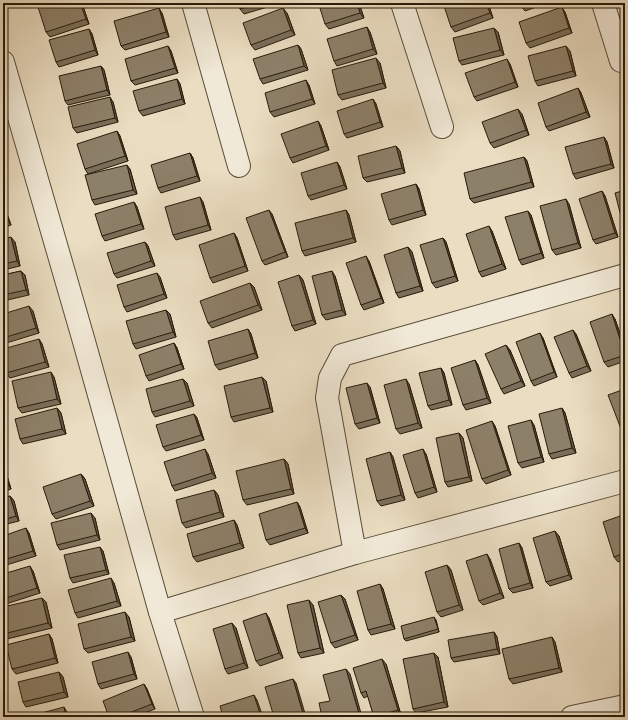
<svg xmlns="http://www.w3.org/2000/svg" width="628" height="720" viewBox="0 0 628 720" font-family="'Gentium Book Plus',serif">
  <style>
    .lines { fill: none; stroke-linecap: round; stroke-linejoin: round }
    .street-casing { stroke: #584c38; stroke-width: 24 }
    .street { stroke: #f1e9d7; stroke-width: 22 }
    .wall { fill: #796e5a; stroke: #281b0a }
    .shaded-wall { fill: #635a4a; stroke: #281b0a }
    .building { fill: #8d8069; stroke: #281b0a }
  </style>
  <rect width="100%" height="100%" fill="#eaddc1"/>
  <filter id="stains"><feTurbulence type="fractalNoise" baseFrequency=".005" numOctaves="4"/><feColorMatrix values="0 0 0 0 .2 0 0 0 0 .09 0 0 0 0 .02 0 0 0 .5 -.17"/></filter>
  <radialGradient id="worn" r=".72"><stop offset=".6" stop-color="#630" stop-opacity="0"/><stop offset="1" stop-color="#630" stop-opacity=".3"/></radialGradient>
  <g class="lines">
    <defs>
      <g id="street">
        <polyline points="193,3 239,166"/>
        <polyline points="402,3 442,127"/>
        <polyline points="603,3 621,61"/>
        <polyline points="3,62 83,338 160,612 193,717"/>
        <polyline points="355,553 327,398 330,378 342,355 625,275"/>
        <polyline points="160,612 355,553 625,481"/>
        <polyline points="572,717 625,706"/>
      </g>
    </defs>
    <use href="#street" class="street-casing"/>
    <use href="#street" class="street"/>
  </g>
  <g class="wall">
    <polygon points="82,3 89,24 50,37 46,32"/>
    <polygon points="239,3 281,3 244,14 240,9"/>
    <polygon points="359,3 364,18 329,29 325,24"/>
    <polygon points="488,3 493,18 455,32 451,27"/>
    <polygon points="520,3 548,3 525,11 521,6"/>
    <polygon points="565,12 572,33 530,48 526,43"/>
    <polygon points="162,13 169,37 125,50 121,46"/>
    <polygon points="287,13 295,35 255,50 251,45"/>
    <polygon points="494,28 498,32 504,55 462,65 459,61"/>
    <polygon points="89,29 92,34 98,55 59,67 56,62"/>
    <polygon points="370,32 377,54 337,66 334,61"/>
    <polygon points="298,45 301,49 308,70 263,84 260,79"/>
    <polygon points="168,46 171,51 178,73 135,85 131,81"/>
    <polygon points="570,51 576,76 538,86 535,81"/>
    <polygon points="380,63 386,88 342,100 338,95"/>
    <polygon points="510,64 518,87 477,101 474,97"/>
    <polygon points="101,66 104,70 110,95 68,105 65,101"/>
    <polygon points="177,79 180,84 185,104 143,116 139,111"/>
    <polygon points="309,85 315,104 274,117 270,112"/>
    <polygon points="578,88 581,93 590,117 549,131 546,127"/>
    <polygon points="373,99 376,104 383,127 347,138 344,134"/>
    <polygon points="113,102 118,122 77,133 73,128"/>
    <polygon points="522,114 529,135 494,148 490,143"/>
    <polygon points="318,121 321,126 329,150 293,163 290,158"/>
    <polygon points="117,131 120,136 128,161 88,174 85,169"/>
    <polygon points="604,137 607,142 614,168 576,179 573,174"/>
    <polygon points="396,146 400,151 405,173 367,182 363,178"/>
    <polygon points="190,153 193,158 200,181 161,193 158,188"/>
    <polygon points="524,157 527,161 534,187 474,203 470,199"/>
    <polygon points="337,162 340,167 347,189 311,200 308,196"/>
    <polygon points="130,169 137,194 95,205 92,200"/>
    <polygon points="416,184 419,189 426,215 392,225 389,220"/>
    <polygon points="602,191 605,196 618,237 596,244 593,240"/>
    <polygon points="134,202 137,207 144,229 105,241 102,236"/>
    <polygon points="203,202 211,230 176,240 173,235"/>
    <polygon points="3,203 11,225 3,228"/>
    <polygon points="569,204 581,248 556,255 552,250"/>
    <polygon points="346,210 349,215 356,242 305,256 302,251"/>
    <polygon points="272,214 288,257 265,265 262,261"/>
    <polygon points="531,215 544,258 522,265 519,260"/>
    <polygon points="492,231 506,269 482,277 479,272"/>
    <polygon points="234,233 237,238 248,271 213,283 210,278"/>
    <polygon points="443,238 446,242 458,281 436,288 432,283"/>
    <polygon points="3,239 15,242 20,266 3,270"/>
    <polygon points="145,242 148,246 155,266 117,278 114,274"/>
    <polygon points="408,247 412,252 423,291 399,298 396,293"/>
    <polygon points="369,261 384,303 364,310 361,305"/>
    <polygon points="21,271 25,275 29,295 3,301 3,275"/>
    <polygon points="299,275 303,280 316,324 295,331 292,326"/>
    <polygon points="335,276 346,315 326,320 322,315"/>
    <polygon points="160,277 167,298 127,312 124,307"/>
    <polygon points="250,283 254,287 262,310 212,328 208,323"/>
    <polygon points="166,310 170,314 176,337 136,349 133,344"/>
    <polygon points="33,311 39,333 3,344 3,314"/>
    <polygon points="615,319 625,348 625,361 608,367 604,362"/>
    <polygon points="248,329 251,334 258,358 219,370 215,365"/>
    <polygon points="576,334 591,371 572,378 569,373"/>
    <polygon points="543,338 557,377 534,386 531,381"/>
    <polygon points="39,339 42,344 49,367 10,378 6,373"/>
    <polygon points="174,343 177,348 184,369 149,381 146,376"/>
    <polygon points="510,350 525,386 504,394 501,389"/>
    <polygon points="475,360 478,365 491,403 466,410 463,405"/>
    <polygon points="441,368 444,373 452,405 431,410 428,406"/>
    <polygon points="54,377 61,404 22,413 18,408"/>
    <polygon points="266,381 273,412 234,422 231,417"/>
    <polygon points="187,383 194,406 155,417 152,412"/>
    <polygon points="409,384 422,428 400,434 396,429"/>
    <polygon points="370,387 380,423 359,429 355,424"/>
    <polygon points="57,408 61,413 66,434 23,444 20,439"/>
    <polygon points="562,408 565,413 576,453 552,459 549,454"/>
    <polygon points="194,414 197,418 204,440 166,451 163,447"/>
    <polygon points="534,425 544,462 522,468 518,463"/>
    <polygon points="495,426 511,475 486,484 482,479"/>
    <polygon points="459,433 463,438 472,481 448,487 445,482"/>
    <polygon points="390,452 393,457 405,500 381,506 377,501"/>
    <polygon points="208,454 216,478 175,491 172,486"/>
    <polygon points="426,454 437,492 418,498 415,493"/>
    <polygon points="284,459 288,464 294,494 247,505 243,500"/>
    <polygon points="3,463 11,489 3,492"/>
    <polygon points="81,474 85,479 94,506 56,519 52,514"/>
    <polygon points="214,490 218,495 224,517 186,528 182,523"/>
    <polygon points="10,496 14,501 19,521 3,525 3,498"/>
    <polygon points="297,502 300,507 308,533 270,545 266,540"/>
    <polygon points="623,515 625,517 625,559 618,562 614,557"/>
    <polygon points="95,518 100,540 60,550 57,545"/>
    <polygon points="234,520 237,525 244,548 197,562 193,557"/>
    <polygon points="29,533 36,556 3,566 3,536"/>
    <polygon points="559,536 572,579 550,586 546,582"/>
    <polygon points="519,543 522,548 533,588 513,593 509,589"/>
    <polygon points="103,551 109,574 73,583 70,578"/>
    <polygon points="490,559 504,598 483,605 479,601"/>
    <polygon points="447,565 451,570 463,610 441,617 437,612"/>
    <polygon points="33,571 40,593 3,605 3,574"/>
    <polygon points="114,583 121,606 78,618 75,613"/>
    <polygon points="380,584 383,589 395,629 371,635 368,630"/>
    <polygon points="345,599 358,640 335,648 331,643"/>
    <polygon points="46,602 52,628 7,639 3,634"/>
    <polygon points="313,605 324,653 301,658 298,653"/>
    <polygon points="129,617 135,641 88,653 84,649"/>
    <polygon points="269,618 283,658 260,666 256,661"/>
    <polygon points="436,620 439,632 406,641 404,639"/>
    <polygon points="236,628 248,668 228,674 225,669"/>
    <polygon points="494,632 497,637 500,654 454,662 451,658"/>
    <polygon points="49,634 52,639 58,663 16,674 12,669"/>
    <polygon points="555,642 562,672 513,684 509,679"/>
    <polygon points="434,653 438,657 448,707 416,713 413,709"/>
    <polygon points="131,657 137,679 101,689 98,684"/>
    <polygon points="386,664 401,715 394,717 374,717 368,696 364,698 361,693"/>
    <polygon points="59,672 63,677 68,697 26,707 23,702"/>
    <polygon points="144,684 147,689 155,709 134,717 109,717"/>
  </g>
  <g class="shaded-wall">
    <polygon points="80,3 82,3 89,24 86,19"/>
    <polygon points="357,3 359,3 364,18 360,13"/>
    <polygon points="486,3 488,3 493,18 490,13"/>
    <polygon points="562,7 565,12 572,33 569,28"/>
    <polygon points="159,8 162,13 169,37 166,32"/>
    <polygon points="283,8 287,13 295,35 291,30"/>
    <polygon points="367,27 370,32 377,54 373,49"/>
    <polygon points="494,28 498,32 504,55 500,50"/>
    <polygon points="89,29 92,34 98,55 95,50"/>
    <polygon points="298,45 301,49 308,70 304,66"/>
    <polygon points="168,46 171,51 178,73 175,68"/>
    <polygon points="566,46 570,51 576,76 573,71"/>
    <polygon points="376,58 380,63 386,88 383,83"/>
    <polygon points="507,59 510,64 518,87 515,82"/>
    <polygon points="101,66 104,70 110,95 107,90"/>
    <polygon points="177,79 180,84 185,104 182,99"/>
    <polygon points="306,80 309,85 315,104 312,99"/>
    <polygon points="578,88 581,93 590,117 586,112"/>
    <polygon points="110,97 113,102 118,122 115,118"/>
    <polygon points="373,99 376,104 383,127 380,122"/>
    <polygon points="518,109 522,114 529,135 526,130"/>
    <polygon points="318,121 321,126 329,150 326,146"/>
    <polygon points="117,131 120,136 128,161 125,156"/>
    <polygon points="604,137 607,142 614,168 611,164"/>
    <polygon points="396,146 400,151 405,173 402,168"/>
    <polygon points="190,153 193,158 200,181 197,176"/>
    <polygon points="524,157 527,161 534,187 531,182"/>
    <polygon points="337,162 340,167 347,189 344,185"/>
    <polygon points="127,165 130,169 137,194 133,190"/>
    <polygon points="416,184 419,189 426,215 423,210"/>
    <polygon points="602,191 605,196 618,237 615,233"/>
    <polygon points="200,197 203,202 211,230 208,225"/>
    <polygon points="566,199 569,204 581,248 578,243"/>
    <polygon points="134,202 137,207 144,229 141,224"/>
    <polygon points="3,203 11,225 8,220 3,207"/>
    <polygon points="269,210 272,214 288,257 285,252"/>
    <polygon points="346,210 349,215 356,242 353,238"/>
    <polygon points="528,211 531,215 544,258 541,253"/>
    <polygon points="489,226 492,231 506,269 502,264"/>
    <polygon points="234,233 237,238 248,271 245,266"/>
    <polygon points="11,237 15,242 20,266 17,261"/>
    <polygon points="443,238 446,242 458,281 455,276"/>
    <polygon points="145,242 148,246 155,266 151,261"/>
    <polygon points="408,247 412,252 423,291 420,286"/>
    <polygon points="366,256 369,261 384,303 381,298"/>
    <polygon points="21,271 25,275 29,295 26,290"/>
    <polygon points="332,271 335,276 346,315 342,310"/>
    <polygon points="157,273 160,277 167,298 164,294"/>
    <polygon points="299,275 303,280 316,324 313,320"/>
    <polygon points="250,283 254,287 262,310 258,305"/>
    <polygon points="29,306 33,311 39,333 36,328"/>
    <polygon points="166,310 170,314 176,337 173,332"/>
    <polygon points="612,314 615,319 625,348 625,353"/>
    <polygon points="248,329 251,334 258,358 255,353"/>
    <polygon points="573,330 576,334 591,371 587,366"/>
    <polygon points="540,333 543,338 557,377 554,372"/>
    <polygon points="39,339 42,344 49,367 45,362"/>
    <polygon points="174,343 177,348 184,369 181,364"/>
    <polygon points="506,345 510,350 525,386 521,381"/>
    <polygon points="475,360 478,365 491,403 487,398"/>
    <polygon points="441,368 444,373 452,405 449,400"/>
    <polygon points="51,372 54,377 61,404 57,399"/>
    <polygon points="262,377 266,381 273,412 270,408"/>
    <polygon points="183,379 187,383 194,406 190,401"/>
    <polygon points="406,379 409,384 422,428 418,423"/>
    <polygon points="367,383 370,387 380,423 377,418"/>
    <polygon points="57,408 61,413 66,434 62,429"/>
    <polygon points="562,408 565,413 576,453 572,448"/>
    <polygon points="194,414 197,418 204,440 201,435"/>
    <polygon points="531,420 534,425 544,462 541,457"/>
    <polygon points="492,421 495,426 511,475 508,470"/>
    <polygon points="459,433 463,438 472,481 469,477"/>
    <polygon points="205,449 208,454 216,478 212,473"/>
    <polygon points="423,449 426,454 437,492 434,487"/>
    <polygon points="390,452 393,457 405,500 401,495"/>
    <polygon points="284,459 288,464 294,494 291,489"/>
    <polygon points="3,463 11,489 8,484 3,468"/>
    <polygon points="81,474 85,479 94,506 90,501"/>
    <polygon points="214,490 218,495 224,517 220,512"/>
    <polygon points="10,496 14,501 19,521 16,516"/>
    <polygon points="297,502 300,507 308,533 305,528"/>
    <polygon points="91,513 95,518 100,540 97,535"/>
    <polygon points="234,520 237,525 244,548 240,543"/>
    <polygon points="26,528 29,533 36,556 33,551"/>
    <polygon points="555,531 559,536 572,579 569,575"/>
    <polygon points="519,543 522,548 533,588 530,583"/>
    <polygon points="100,547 103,551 109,574 106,570"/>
    <polygon points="487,554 490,559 504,598 500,593"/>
    <polygon points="447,565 451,570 463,610 459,605"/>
    <polygon points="30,566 33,571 40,593 37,588"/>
    <polygon points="111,578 114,583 121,606 117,601"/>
    <polygon points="380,584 383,589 395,629 391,624"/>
    <polygon points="341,595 345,599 358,640 355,635"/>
    <polygon points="42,598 46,602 52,628 48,623"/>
    <polygon points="309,600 313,605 324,653 320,648"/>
    <polygon points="125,612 129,617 135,641 131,637"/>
    <polygon points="266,613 269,618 283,658 279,653"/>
    <polygon points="434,617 436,620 439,632"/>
    <polygon points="232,623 236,628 248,668 244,663"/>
    <polygon points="494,632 497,637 500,654 497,649"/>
    <polygon points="49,634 52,639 58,663 55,658"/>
    <polygon points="552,637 555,642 562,672 559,668"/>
    <polygon points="128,652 131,657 137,679 134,674"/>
    <polygon points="434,653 438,657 448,707 444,702"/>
    <polygon points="382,659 386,664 401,715 398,710"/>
    <polygon points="346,669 350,674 362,717 360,717"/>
    <polygon points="59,672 63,677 68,697 64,692"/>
    <polygon points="293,679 296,683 306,717 304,717"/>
    <polygon points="144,684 147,689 155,709 152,704"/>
    <polygon points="254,695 257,700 263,717 261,717"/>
    <polygon points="64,707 67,712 68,717 66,717"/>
  </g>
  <g class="building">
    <polygon points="49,3 80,3 86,19 46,32 38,7"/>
    <polygon points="239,3 261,3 240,9"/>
    <polygon points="325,3 357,3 360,13 325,24 319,5"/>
    <polygon points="452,3 486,3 490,13 451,27 444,6"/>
    <polygon points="520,3 530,3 521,6"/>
    <polygon points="562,7 569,28 526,43 519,22"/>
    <polygon points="159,8 166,32 121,46 114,21"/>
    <polygon points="283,8 291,30 251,45 243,23"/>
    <polygon points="367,27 373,49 334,61 327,39"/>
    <polygon points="494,28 500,50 459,61 453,38"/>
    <polygon points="89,29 95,50 56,62 49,40"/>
    <polygon points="298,45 304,66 260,79 253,59"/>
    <polygon points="168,46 175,68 131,81 125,59"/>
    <polygon points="566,46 573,71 535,81 528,56"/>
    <polygon points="376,58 383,83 338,95 332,70"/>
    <polygon points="507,59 515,82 474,97 465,73"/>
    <polygon points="101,66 107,90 65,101 59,76"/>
    <polygon points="177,79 182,99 139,111 133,91"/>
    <polygon points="306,80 312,99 270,112 265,93"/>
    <polygon points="578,88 586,112 546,127 538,103"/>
    <polygon points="110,97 115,118 73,128 68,107"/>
    <polygon points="373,99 380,122 344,134 337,111"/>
    <polygon points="518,109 526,130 490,143 482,122"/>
    <polygon points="318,121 326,146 290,158 281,134"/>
    <polygon points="117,131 125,156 85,169 77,144"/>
    <polygon points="604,137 611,164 573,174 565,147"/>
    <polygon points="396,146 402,168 363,178 358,156"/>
    <polygon points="190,153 197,176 158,188 151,165"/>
    <polygon points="524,157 531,182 470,199 464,173"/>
    <polygon points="337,162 344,185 308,196 301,173"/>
    <polygon points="127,165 133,190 92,200 85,175"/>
    <polygon points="416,184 423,210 389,220 381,194"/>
    <polygon points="625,190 625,228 624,228 615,193"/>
    <polygon points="602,191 615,233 593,240 579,199"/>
    <polygon points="200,197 208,225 173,235 165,207"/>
    <polygon points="566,199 578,243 552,250 540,206"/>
    <polygon points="134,202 141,224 102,236 95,214"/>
    <polygon points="3,207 8,220 3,222"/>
    <polygon points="269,210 285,252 262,261 246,218"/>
    <polygon points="346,210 353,238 302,251 295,223"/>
    <polygon points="528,211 541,253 519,260 505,217"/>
    <polygon points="489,226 502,264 479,272 466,234"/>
    <polygon points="234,233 245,266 210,278 199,245"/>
    <polygon points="11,237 17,261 3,264 3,239"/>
    <polygon points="443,238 455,276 432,283 420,245"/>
    <polygon points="145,242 151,261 114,274 107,253"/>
    <polygon points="408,247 420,286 396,293 384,255"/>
    <polygon points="366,256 381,298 361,305 346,263"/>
    <polygon points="21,271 26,290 3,295 3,275"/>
    <polygon points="332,271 342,310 322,315 312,276"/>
    <polygon points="157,273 164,294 124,307 117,285"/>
    <polygon points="299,275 313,320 292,326 278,282"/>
    <polygon points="250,283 258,305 208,323 200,301"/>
    <polygon points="29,306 36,328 3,338 3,314"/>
    <polygon points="166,310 173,332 133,344 126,321"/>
    <polygon points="625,312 625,328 620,314"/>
    <polygon points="612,314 625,355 604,362 590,322"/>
    <polygon points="248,329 255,353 215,365 208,341"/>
    <polygon points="573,330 587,366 569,373 554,337"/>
    <polygon points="540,333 554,372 531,381 516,342"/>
    <polygon points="39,339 45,362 6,373 3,360 3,349"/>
    <polygon points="174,343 181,364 146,376 139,355"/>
    <polygon points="506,345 521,381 501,389 485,354"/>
    <polygon points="475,360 487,398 463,405 451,368"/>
    <polygon points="441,368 449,400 428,406 419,373"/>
    <polygon points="51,372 57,399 18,408 12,381"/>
    <polygon points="262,377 270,408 231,417 224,386"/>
    <polygon points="183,379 190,401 152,412 146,389"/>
    <polygon points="406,379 418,423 396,429 384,385"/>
    <polygon points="367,383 377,418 355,424 346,388"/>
    <polygon points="625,389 625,433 623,434 608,395"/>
    <polygon points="57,408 62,429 20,439 15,419"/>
    <polygon points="562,408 572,448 549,454 539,414"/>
    <polygon points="194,414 201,435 163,447 156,425"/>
    <polygon points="531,420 541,457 518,463 508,426"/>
    <polygon points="492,421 508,470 482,479 466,430"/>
    <polygon points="459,433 469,477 445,482 436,438"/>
    <polygon points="205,449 212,473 172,486 164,462"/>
    <polygon points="423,449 434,487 415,493 403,455"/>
    <polygon points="390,452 401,495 377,501 366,459"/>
    <polygon points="284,459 291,489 243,500 236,471"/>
    <polygon points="3,468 8,484 3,486"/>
    <polygon points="81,474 90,501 52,514 43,487"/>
    <polygon points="214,490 220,512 182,523 176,500"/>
    <polygon points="10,496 16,516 3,520 3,498"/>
    <polygon points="297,502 305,528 266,540 259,514"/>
    <polygon points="91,513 97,535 57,545 51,523"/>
    <polygon points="623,515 625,520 625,553 614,557 603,522"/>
    <polygon points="234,520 240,543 193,557 187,534"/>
    <polygon points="26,528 33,551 3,560 3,536"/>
    <polygon points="555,531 569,575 546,582 533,538"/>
    <polygon points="519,543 530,583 509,589 499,549"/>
    <polygon points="100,547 106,570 70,578 64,555"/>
    <polygon points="487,554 500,593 479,601 466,561"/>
    <polygon points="447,565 459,605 437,612 425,572"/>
    <polygon points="30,566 37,588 3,599 3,574"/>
    <polygon points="111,578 117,601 75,613 68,590"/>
    <polygon points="380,584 391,624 368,630 357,591"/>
    <polygon points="341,595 355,635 331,643 318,602"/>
    <polygon points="42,598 48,623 3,634 3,607"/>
    <polygon points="309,600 320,648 298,653 287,605"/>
    <polygon points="125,612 131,637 84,649 78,624"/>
    <polygon points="266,613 279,653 256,661 243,621"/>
    <polygon points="434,617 438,629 404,639 401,626"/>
    <polygon points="232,623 244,663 225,669 213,629"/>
    <polygon points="494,632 497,649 451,658 448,640"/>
    <polygon points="49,634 55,658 12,669 6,645"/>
    <polygon points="552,637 559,668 509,679 502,649"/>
    <polygon points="128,652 134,674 98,684 92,662"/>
    <polygon points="434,653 444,702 413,709 403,659"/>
    <polygon points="382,659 398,710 374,717 366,691 361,693 353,668"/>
    <polygon points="346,669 360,717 322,717 319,703 330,701 323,675"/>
    <polygon points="59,672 64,692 23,702 18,682"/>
    <polygon points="293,679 304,717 274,717 265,687"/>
    <polygon points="144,684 152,704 119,717 109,717 103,701"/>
    <polygon points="254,695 261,717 223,717 220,706"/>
    <polygon points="64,707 66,717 27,717"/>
  </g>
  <rect width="628" height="720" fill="none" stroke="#eaddc1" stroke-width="16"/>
  <rect x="4" y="4" width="620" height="712" fill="none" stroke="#281b0a" stroke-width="2"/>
  <rect x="8" y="8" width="612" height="704" fill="none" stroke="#281b0a"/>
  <rect width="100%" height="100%" filter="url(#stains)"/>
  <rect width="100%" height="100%" fill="url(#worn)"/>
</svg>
